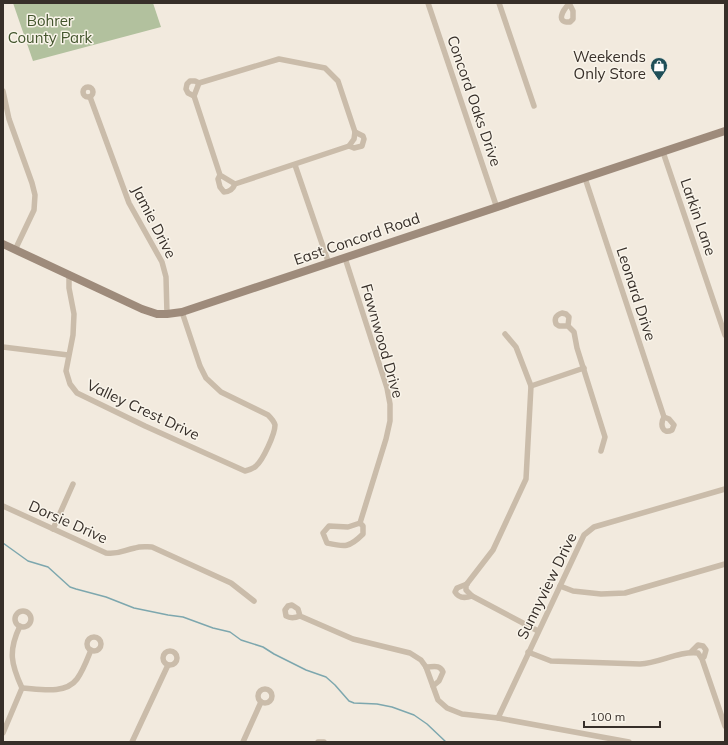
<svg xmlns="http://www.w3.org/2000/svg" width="728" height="745" viewBox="0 0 728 745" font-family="Mulish,sans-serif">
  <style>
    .green { fill: #b2c19e }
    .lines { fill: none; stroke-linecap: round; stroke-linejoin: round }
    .stream { stroke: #7da7ae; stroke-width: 1.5 }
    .street { stroke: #cabcaa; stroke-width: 5.5 }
    .secondary { stroke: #9e8b7b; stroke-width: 8 }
    .labels { text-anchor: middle; stroke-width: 3; stroke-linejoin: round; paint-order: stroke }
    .park-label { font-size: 15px; fill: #43552d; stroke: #f9f4ea }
    .poi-label { font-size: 15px; fill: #372f29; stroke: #f9f4ea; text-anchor: end }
    .street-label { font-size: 15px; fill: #372f29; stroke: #f9f4ea }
  </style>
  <rect width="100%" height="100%" fill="#f2eade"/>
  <polygon class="green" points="13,3 153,3 161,27 33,61"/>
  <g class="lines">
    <polyline class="stream" points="3,543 28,561 48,567 70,587 76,589 106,597 134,608 168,615 183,617 213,628 230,632 241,640 263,647 274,654 306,670 326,677 335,685 349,701 354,703 377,704 392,707 414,715 427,724 446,742"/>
    <g class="street">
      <polyline points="428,3 497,208"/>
      <polyline points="499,3 534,106"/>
      <path d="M569 3 573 11V19L570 22C555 23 563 10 569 4"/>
      <circle cx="88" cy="92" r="5"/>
      <polyline points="3,91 9,119 32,183 35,195 34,210 15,250"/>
      <polyline points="194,96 188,93 186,89 187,84 190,81 195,81 199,83"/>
      <polyline points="90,97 129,203 162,262 166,277 167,314"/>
      <polyline points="349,146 354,148 362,146 364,139 363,136 355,132"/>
      <polyline points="663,152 725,335"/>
      <polyline points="295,165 329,264"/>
      <path d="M220 175 218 179 220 187 224 192C230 192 233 189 235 184L349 146 354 139 355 132 338 81 325 68 279 59 199 83 194 96 220 175 235 184"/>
      <path d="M585 178 664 417C660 424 662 435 672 430L674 425 669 419 664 417"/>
      <path d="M345 258 387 388 390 404V421L386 439 360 523 348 527 329 526 323 533 327 543C345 547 349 548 363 534V526L360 523"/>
      <path d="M69 274V288L74 314 73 335 66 371 70 384 77 393 145 426 245 471C249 470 253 469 256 466 263 460 275 434 275 425 274 421 271 418 268 415L221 392 206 378 200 366 182 312"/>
      <path d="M568 326 569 317 566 314 562 313C556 315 554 318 556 324L559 326H568L574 332 577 348 605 437 601 451"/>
      <polyline points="505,334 516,347 531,386 526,479 493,550 466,585 466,590 472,596 538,631"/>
      <polyline points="3,347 68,355"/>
      <polyline points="531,386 584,368"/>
      <path d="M3 506 106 553C118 555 124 550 135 548 141 546 146 547 152 547L231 583 254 601"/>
      <polyline points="53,529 73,484"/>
      <path d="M467 584 457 588 455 592C459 599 466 598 472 596"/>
      <polyline points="560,586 573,591 601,594 625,593 725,564"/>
      <circle cx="23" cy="619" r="8"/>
      <path d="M300 616C295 618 291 619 286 616L285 610 288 606 292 605 298 609 300 616 353 639 410 653 421 660 426 667 438 700 447 708 462 714 498 718 629 742"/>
      <circle cx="94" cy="644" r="7"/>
      <circle cx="170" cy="658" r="7"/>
      <path d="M528 652 551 661 640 664C660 663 678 651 698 653L702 659 725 726"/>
      <polyline points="691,652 698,645 703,646 706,650 704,657 702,658"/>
      <path d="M426 667C433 667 440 664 443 672L439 681 433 686"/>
      <path d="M22 688C39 689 65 695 77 679 83 671 87 660 91 650"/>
      <circle cx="265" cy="696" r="7"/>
      <polyline points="498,718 584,535 594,527 725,489"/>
      <path d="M3 733 22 688C11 664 8 651 20 626"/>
      <polyline points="132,742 168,665"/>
      <polyline points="243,742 261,702"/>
      <polyline points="318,742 324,742"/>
    </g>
    <polyline class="secondary" points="3,244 142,309 157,314 167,314 182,312 725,131"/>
  </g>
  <defs>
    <symbol id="shop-pin" viewBox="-11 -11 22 30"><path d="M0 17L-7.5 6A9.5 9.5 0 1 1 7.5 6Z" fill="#1f4f58" stroke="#f9f4ea"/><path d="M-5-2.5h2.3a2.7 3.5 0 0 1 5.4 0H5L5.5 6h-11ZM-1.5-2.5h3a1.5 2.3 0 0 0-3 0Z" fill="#fff"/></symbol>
  </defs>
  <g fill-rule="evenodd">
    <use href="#shop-pin" x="649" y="56" width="20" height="27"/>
  </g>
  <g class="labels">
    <g class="park-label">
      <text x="50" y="26">Bohrer<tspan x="50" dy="17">County Park</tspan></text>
    </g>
    <g class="poi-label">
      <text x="646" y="62">Weekends<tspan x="646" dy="17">Only Store</tspan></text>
    </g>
    <g class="street-label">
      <text transform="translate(474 101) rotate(71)" y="5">Concord Oaks Drive</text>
      <text transform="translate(698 217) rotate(71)" y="5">Larkin Lane</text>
      <text transform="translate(154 222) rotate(63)" y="5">Jamie Drive</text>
      <text transform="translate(357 239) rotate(-19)" y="5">East Concord Road</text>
      <text transform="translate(636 294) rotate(72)" y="5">Leonard Drive</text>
      <text transform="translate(382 341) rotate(74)" y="5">Fawnwood Drive</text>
      <text transform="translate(143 410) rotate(25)" y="5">Valley Crest Drive</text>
      <text transform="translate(68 522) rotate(24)" y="5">Dorsie Drive</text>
      <text transform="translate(547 586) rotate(-64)" y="5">Sunnyview Drive</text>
    </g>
  </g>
  <rect width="728" height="745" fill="none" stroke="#372f29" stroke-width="8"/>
  <path d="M584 721v6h76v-6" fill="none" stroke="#372f29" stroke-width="2"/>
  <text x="590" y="721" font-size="12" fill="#372f29" stroke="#f9f4ea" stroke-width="3" paint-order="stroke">100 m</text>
</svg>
